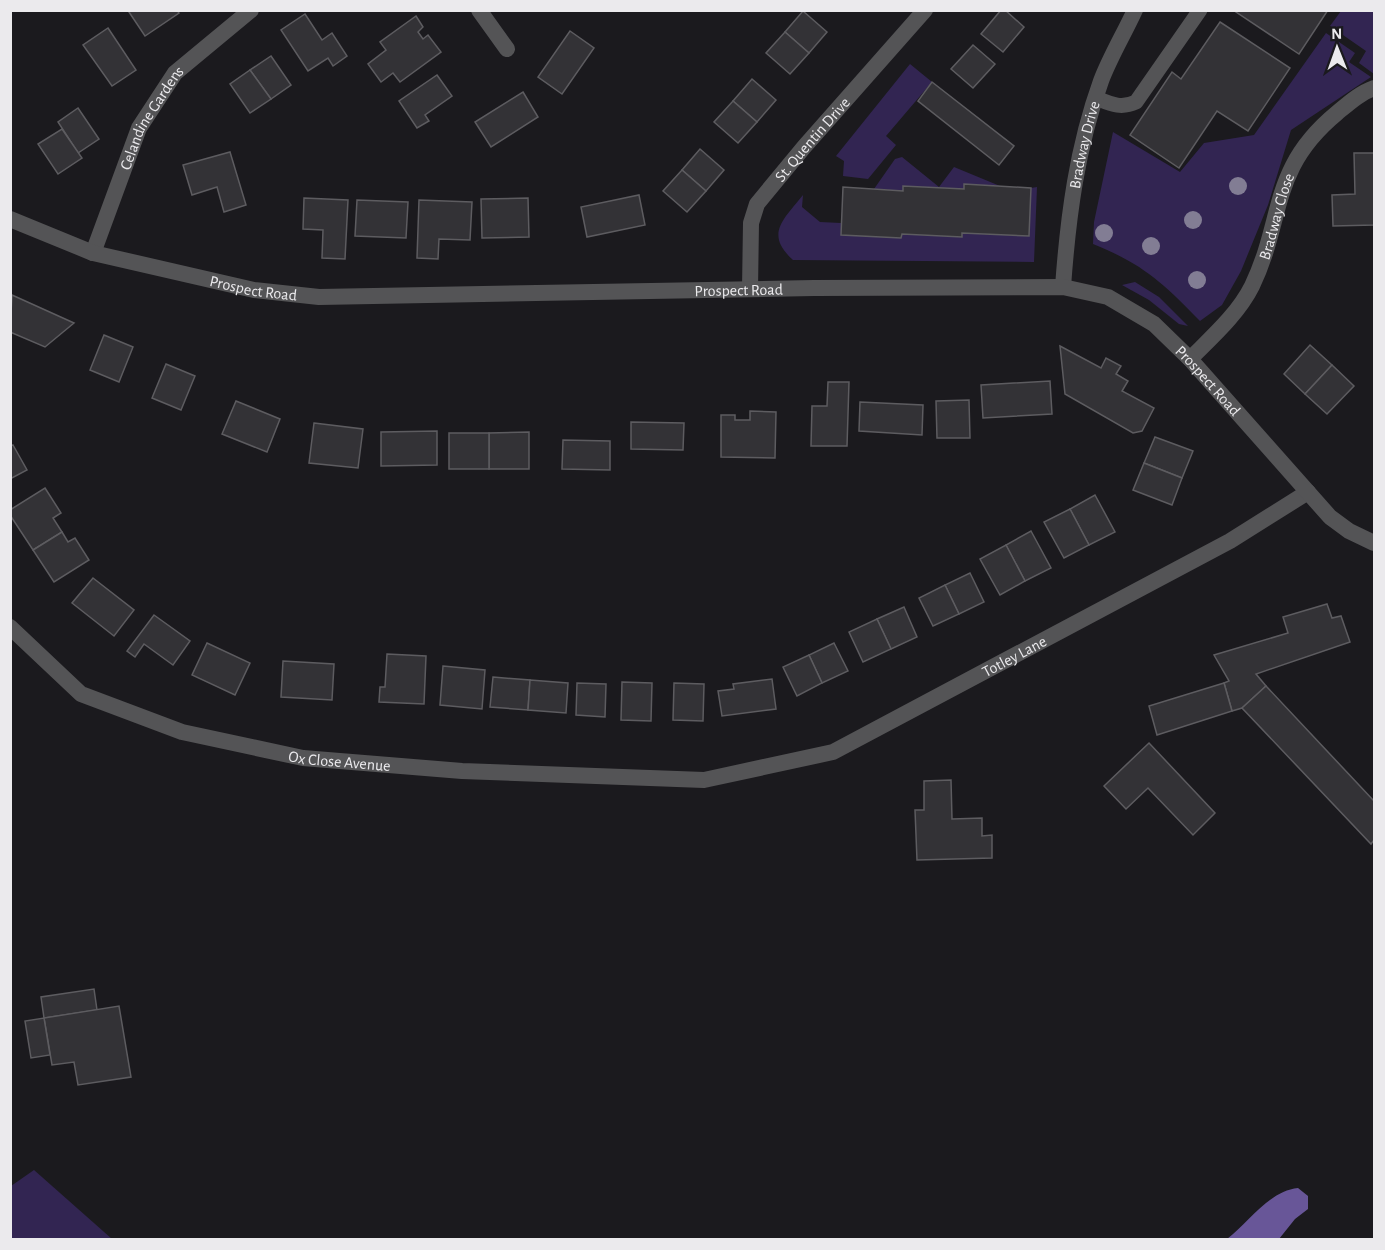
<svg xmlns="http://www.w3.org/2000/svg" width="1385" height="1250" viewBox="0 0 1385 1250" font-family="'Alegreya Sans',sans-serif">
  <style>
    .green { fill: #322552 }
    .water { fill: #685698 }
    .building { fill: #333236; stroke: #5d5c60; stroke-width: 1.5 }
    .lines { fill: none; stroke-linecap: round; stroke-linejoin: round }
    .service { stroke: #545456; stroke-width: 15 }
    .minor { stroke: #545456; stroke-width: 16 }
    .tertiary { stroke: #545456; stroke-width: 16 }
    .tree { fill: #827d94 }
    .labels { text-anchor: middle; stroke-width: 5; stroke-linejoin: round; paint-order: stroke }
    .street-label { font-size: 16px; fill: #ebeaed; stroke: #1b1a1e }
  </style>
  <rect width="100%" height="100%" fill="#1b1a1e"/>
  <g class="green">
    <polygon points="1341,11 1374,11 1374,74 1359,63 1366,51 1330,26"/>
    <path d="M1326 33 1355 53 1349 62 1371 77 1291 130 1268 205 1241 271 1222 305 1200 321C1163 283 1143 264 1093 244L1094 222 1113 132 1180 172 1204 143 1254 135Z"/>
    <polygon points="910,64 932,82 886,136 896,145 868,179 843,176 844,161 836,156"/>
    <polygon points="902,157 939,187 954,167 1000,186 965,184 964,189 904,186 903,191 874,189 895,159"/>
    <path d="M1037 187 1034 262 793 260C764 234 784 219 803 195L802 207 820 222 841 223V235L901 238 902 234 962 237V233L1029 236 1031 188Z"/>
    <polygon points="1135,282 1159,297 1188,326 1179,324 1149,300 1122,285"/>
    <polygon points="34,1170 112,1239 11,1239 11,1186"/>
  </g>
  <path class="water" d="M1298 1188 1308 1196V1209L1295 1219 1279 1239H1227C1249 1222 1269 1191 1298 1188Z"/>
  <g class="building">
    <polygon points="131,10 177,10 179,13 145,36 129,12"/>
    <polygon points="1001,10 1005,10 1024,27 1003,52 981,34"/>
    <polygon points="1233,10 1328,10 1299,54"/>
    <polygon points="803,11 827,32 809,53 785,32"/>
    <polygon points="305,14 322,40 332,33 347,56 333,66 328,58 308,71 281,30"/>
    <polygon points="416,16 423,27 418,32 423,39 428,35 441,52 400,82 393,73 381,82 368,64 386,50 380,42"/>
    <polygon points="1220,22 1290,68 1248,131 1217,111 1179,168 1130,135 1172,72 1181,79"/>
    <polygon points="108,28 136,70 112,86 83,45"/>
    <polygon points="570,31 594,48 562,94 538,77"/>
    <polygon points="785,32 809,53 790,74 766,53"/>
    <polygon points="973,45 995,64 973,88 951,69"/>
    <polygon points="271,56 291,85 271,99 250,70"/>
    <polygon points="250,70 271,99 250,113 230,84"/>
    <polygon points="437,75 452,96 425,115 429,121 417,128 399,101"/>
    <polygon points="752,79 776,100 757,122 733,101"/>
    <polygon points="932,82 1014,146 999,165 918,101"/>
    <polygon points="523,92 538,117 491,147 475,122"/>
    <polygon points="733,101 757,122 738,143 714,122"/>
    <polygon points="78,108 99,139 78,153 58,122"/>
    <polygon points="62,129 82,158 58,174 38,144"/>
    <polygon points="700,149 724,170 706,191 682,170"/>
    <polygon points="230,152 246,205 224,212 217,187 192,195 183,165"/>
    <polygon points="1354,153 1374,153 1374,225 1333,226 1332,195 1355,194"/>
    <polygon points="682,170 706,191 687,212 663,191"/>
    <polygon points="964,184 1031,188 1029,236 962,233 962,237 902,234 901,238 841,235 843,187 903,191 903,186 964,189"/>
    <polygon points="639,195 645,225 587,237 581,207"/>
    <polygon points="304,198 348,200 345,259 322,258 323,230 303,229"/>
    <polygon points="528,198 529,237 482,238 481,199"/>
    <polygon points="357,200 408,202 406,238 355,236"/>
    <polygon points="419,200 472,202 470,240 439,239 438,259 417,258"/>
    <polygon points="12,295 74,323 45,347 10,332"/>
    <polygon points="104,335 133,347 119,382 90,370"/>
    <polygon points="1310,345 1332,365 1305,394 1284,374"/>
    <polygon points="1060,346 1101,368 1106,358 1121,366 1116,374 1128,381 1122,391 1154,408 1142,431 1133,433 1065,394"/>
    <polygon points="166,364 195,376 181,410 152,398"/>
    <polygon points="1332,365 1354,386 1327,414 1305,394"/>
    <polygon points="1050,381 1052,414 983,418 981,385"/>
    <polygon points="828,382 849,382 847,446 811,446 812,406 827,406"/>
    <polygon points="969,400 970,438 937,438 936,401"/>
    <polygon points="236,401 280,419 267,452 222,434"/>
    <polygon points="860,402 923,405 922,435 859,431"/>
    <polygon points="750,411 776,412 775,458 721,457 721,415 735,415 735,420 750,420"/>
    <polygon points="631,422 684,423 683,450 631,449"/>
    <polygon points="314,423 363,429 358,468 309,463"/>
    <polygon points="437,431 437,465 381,466 381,432"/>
    <polygon points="529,432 529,469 489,469 489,433"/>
    <rect x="449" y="433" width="40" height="36"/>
    <polygon points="1155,437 1193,451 1182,478 1144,463"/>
    <polygon points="563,440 610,441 610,470 562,469"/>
    <polygon points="13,445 27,470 10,479 10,446"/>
    <polygon points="1144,463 1182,478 1172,505 1133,490"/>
    <polygon points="45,488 61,513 53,518 62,532 33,550 10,515 10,510"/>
    <polygon points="1095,495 1115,532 1089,545 1070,509"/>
    <polygon points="1070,509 1089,545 1064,558 1044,522"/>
    <polygon points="1031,531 1051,568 1025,581 1006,545"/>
    <polygon points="62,532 68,542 75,538 89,560 54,582 33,550"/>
    <polygon points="1006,545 1025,581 1000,595 980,559"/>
    <polygon points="970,573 984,602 959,614 945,585"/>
    <polygon points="93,578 134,610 114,636 72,603"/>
    <polygon points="945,585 959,614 933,626 919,598"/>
    <polygon points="1327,604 1332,618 1341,616 1350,642 1256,674 1266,686 1242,708 1232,711 1224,683 1229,681 1214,655 1288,633 1283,617"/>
    <polygon points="904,607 917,637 891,649 877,619"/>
    <polygon points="154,615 190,641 173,665 144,644 135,657 127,651"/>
    <polygon points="877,619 891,649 863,662 849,632"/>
    <polygon points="207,643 250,663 235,695 192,675"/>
    <polygon points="834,643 848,671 822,683 809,655"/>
    <polygon points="387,654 426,656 424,704 379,702 380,687 385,687"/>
    <polygon points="809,655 822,683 797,696 783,667"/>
    <polygon points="283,661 334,664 332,700 281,697"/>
    <polygon points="443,666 485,670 482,709 440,705"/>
    <polygon points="493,677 530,680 528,710 490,707"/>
    <polygon points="772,679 776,709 722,716 718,691 734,689 733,684"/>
    <polygon points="530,680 568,683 566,713 528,710"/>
    <polygon points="622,682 652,683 651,721 621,720"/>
    <polygon points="577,683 606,684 605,717 576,715"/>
    <polygon points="674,683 704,684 703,721 673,720"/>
    <polygon points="1224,683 1232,711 1157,735 1149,706"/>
    <polygon points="1266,686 1374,801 1374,840 1371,844 1242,708"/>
    <polygon points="1149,743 1215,813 1193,835 1148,788 1126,809 1104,786"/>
    <polygon points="951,780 952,819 982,818 982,836 992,835 992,858 917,860 915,810 924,810 924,781"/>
    <polygon points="94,989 97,1010 44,1018 41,997"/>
    <polygon points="119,1006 131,1077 78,1085 74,1062 52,1065 44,1018"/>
    <polygon points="44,1018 50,1055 31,1058 25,1021"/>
  </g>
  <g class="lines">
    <path class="service" d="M1096 98C1111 104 1121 109 1136 102L1200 10"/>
    <g class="minor">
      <polyline points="479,10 507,49"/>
      <path id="s1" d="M93 253 139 128 175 73 251 10"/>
      <path id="s2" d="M1063 287C1068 217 1077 147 1101 81 1110 57 1124 34 1135 10"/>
      <path id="s3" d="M750 289 751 223 757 204 804 147 925 10"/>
      <path id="s4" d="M1190 359C1212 337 1238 314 1252 286 1285 217 1269 169 1337 113 1349 103 1360 93 1374 88"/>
      <path id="s5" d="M10 627 81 694 182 732 303 758 462 771 704 780 833 752 1230 541 1308 492"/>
    </g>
    <path class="tertiary" id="s6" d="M10 219 93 253 254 290 319 297 814 288 1063 287 1108 297 1154 324 1190 359 1330 517 1349 531 1374 543"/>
  </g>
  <g class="tree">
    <circle cx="1238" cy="186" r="9"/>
    <circle cx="1193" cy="220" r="9"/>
    <circle cx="1104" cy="233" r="9"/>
    <circle cx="1151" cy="246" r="9"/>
    <circle cx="1197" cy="280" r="9"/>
  </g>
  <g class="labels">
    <g class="street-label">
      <text dy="6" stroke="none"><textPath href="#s1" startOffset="148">Celandine Gardens</textPath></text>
      <text dy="6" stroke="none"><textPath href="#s3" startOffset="171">St. Quentin Drive</textPath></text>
      <text dy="6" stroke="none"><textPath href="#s2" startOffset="144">Bradway Drive</textPath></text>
      <text dy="6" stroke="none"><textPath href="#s4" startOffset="170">Bradway Close</textPath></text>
      <text dy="6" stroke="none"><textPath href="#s6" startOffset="254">Prospect Road</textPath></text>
      <text dy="6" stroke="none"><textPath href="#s6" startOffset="740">Prospect Road</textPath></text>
      <text dy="6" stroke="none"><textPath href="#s6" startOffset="1242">Prospect Road</textPath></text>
      <text dy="6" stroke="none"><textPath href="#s5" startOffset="1068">Totley Lane</textPath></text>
      <text dy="6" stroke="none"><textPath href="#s5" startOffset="366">Ox Close Avenue</textPath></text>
    </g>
  </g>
  <rect width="1385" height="1250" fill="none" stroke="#ebeaed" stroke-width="24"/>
  <g transform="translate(1337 48) rotate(359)" stroke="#1b1a1e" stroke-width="4.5" paint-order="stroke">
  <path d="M0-4.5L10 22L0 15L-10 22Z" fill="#ebeaed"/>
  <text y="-9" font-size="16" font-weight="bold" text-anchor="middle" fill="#ebeaed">N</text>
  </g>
</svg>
